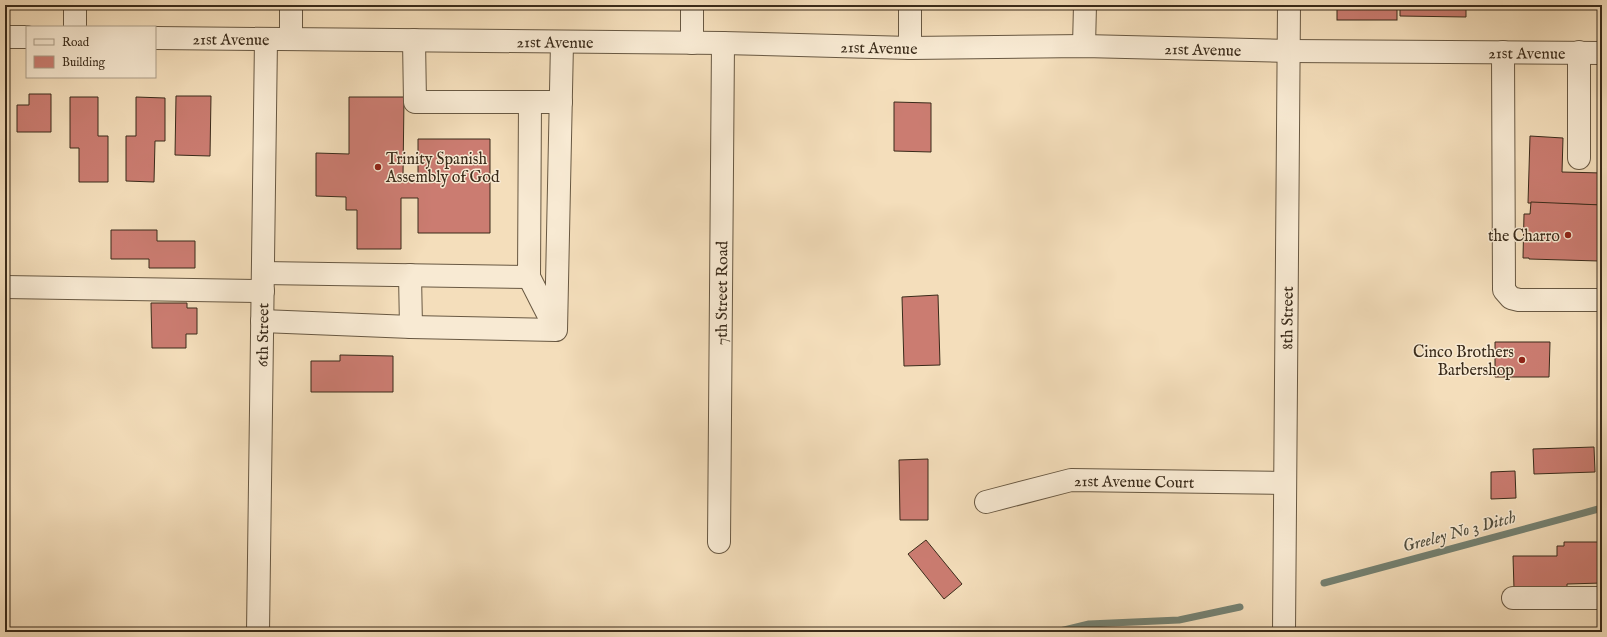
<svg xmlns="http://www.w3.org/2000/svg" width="1607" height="637" viewBox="0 0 1607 637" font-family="'IM FELL English',serif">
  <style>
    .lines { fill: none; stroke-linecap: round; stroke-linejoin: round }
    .stream { stroke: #758273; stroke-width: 7 }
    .building { fill: #cb7c71; stroke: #3a2b1a }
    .minor-casing { stroke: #685842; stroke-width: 24 }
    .minor { stroke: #f8ead3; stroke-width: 22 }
    .poi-dot { fill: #8f2418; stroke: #f8ead3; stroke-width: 1.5 }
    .labels { text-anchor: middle; stroke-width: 3; stroke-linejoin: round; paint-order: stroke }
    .street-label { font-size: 16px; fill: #3a2b1a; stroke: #f8ead3 }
    .poi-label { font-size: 16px; fill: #3a2b1a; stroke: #f8ead3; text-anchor: end }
    .water-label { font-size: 17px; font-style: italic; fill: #524f3f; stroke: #f8ead3 }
  </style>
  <rect width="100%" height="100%" fill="#f4debb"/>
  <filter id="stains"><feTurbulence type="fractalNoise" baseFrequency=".005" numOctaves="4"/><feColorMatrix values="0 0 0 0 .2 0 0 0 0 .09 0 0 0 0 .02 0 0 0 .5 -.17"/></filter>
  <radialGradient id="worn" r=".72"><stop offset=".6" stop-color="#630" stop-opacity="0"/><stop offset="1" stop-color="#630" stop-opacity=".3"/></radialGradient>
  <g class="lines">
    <g class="stream">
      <polyline points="1324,583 1602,508"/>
      <polyline points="1056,632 1089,624 1179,620 1240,607"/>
    </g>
  </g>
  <g class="building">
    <rect x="1337" y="5" width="60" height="15"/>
    <polygon points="1400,5 1466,5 1466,17 1400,16"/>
    <polygon points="5,94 6,136 5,136"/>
    <polygon points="29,94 51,94 51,132 17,132 17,105 29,105"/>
    <polygon points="176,96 211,96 210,156 175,155"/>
    <polygon points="70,97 98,97 98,136 108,136 108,182 79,182 79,148 70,148"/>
    <polygon points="136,97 165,98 165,141 155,141 154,182 126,181 126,136 136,136"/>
    <polygon points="349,97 404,97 403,177 418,177 418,139 490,139 490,233 418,233 418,198 401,198 401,249 357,249 357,210 346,210 346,197 316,196 316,153 349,154"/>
    <polygon points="894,102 931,103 931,152 894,151"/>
    <polygon points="1530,136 1563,138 1562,172 1602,173 1602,205 1528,203"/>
    <polygon points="1531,202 1602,205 1602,249 1599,249 1599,261 1529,259 1529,258 1523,258 1524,214 1530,214"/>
    <polygon points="111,230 157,230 157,241 195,241 195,268 149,268 149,259 111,259"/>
    <polygon points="938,295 940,365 904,366 902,297"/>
    <polygon points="151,303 187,303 187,308 197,308 197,334 186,334 186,348 152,348"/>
    <polygon points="1495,342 1550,342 1549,377 1495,377"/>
    <polygon points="340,355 393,356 393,392 311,392 311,361 340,361"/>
    <polygon points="1594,447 1595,472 1534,474 1533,449"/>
    <polygon points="928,459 928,520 900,520 899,460"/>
    <polygon points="1515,471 1516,498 1491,499 1491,472"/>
    <polygon points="926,540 962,584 944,599 908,554"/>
    <polygon points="1564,542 1602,542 1602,583 1567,584 1567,589 1514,589 1513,556 1557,556 1557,546 1564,546"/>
  </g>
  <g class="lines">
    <defs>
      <g id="minor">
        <polyline points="75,27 75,5"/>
        <polyline points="5,37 27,37"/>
        <path id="s1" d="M155 38 723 43 910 48 1084 46 1289 51 1602 53"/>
        <polyline points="291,39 291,5"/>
        <polyline points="414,40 415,102 530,102"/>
        <polyline points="692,43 692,5"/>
        <polyline points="1084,46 1085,5"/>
        <polyline points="910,48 910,5"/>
        <polyline points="1503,52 1504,290 1511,298 1519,300 1602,300"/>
        <polyline points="1579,52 1579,158"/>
        <polyline points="263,273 529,277 530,102 561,102"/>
        <polyline points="410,275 411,327"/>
        <polyline points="529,277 555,328"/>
        <polyline points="5,287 263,291"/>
        <polyline points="262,321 411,327 556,330 562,43"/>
        <path id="s2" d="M986 502 1071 480 1285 483"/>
        <path id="s3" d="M719 542 723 43"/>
        <polyline points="1513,598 1602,598"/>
        <path id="s4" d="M258 632 266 39"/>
        <path id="s5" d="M1284 632 1289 5"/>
      </g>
    </defs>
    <use href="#minor" class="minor-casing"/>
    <use href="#minor" class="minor"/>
  </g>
  <g class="poi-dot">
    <circle cx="378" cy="167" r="4"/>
    <circle cx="1568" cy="235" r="4"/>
    <circle cx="1522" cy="360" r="4"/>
  </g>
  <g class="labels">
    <g class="street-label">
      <text dy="6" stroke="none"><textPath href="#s1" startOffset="76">21st Avenue</textPath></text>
      <text dy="6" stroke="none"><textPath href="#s1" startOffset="400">21st Avenue</textPath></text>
      <text dy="6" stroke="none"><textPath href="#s1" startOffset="724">21st Avenue</textPath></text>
      <text dy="6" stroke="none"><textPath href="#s1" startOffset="1048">21st Avenue</textPath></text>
      <text dy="6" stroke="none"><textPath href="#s1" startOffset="1372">21st Avenue</textPath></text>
      <text dy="6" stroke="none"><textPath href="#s3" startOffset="249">7th Street Road</textPath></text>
      <text dy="6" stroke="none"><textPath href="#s5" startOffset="314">8th Street</textPath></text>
      <text dy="6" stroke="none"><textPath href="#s4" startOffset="297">6th Street</textPath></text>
      <text dy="6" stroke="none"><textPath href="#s2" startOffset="151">21st Avenue Court</textPath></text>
    </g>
    <g class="poi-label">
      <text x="386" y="164" text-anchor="start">Trinity Spanish<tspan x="386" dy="18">Assembly of God</tspan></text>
      <text x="1560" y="241">the Charro</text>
      <text x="1514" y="357">Cinco Brothers<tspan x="1514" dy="18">Barbershop</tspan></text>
    </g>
    <g class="water-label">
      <text transform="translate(1459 531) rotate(-15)" y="6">Greeley No 3 Ditch</text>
    </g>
  </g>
  <rect width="1607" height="637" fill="none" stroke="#f4debb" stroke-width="20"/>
  <rect x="6" y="6" width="1595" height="625" fill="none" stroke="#3a2b1a" stroke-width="2"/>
  <rect x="10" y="10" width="1587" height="617" fill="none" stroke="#3a2b1a"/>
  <rect x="26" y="26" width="130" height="52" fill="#f8ead3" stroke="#ac9e89"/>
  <rect x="34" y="39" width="20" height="6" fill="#f8ead3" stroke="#ac9e89"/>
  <text x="62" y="46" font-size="12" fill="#3a2b1a">Road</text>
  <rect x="34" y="56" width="20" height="12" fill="#cb7c71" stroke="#ac9e89"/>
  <text x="62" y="66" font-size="12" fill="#3a2b1a">Building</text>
  <rect width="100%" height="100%" filter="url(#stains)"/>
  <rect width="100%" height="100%" fill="url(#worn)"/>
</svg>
